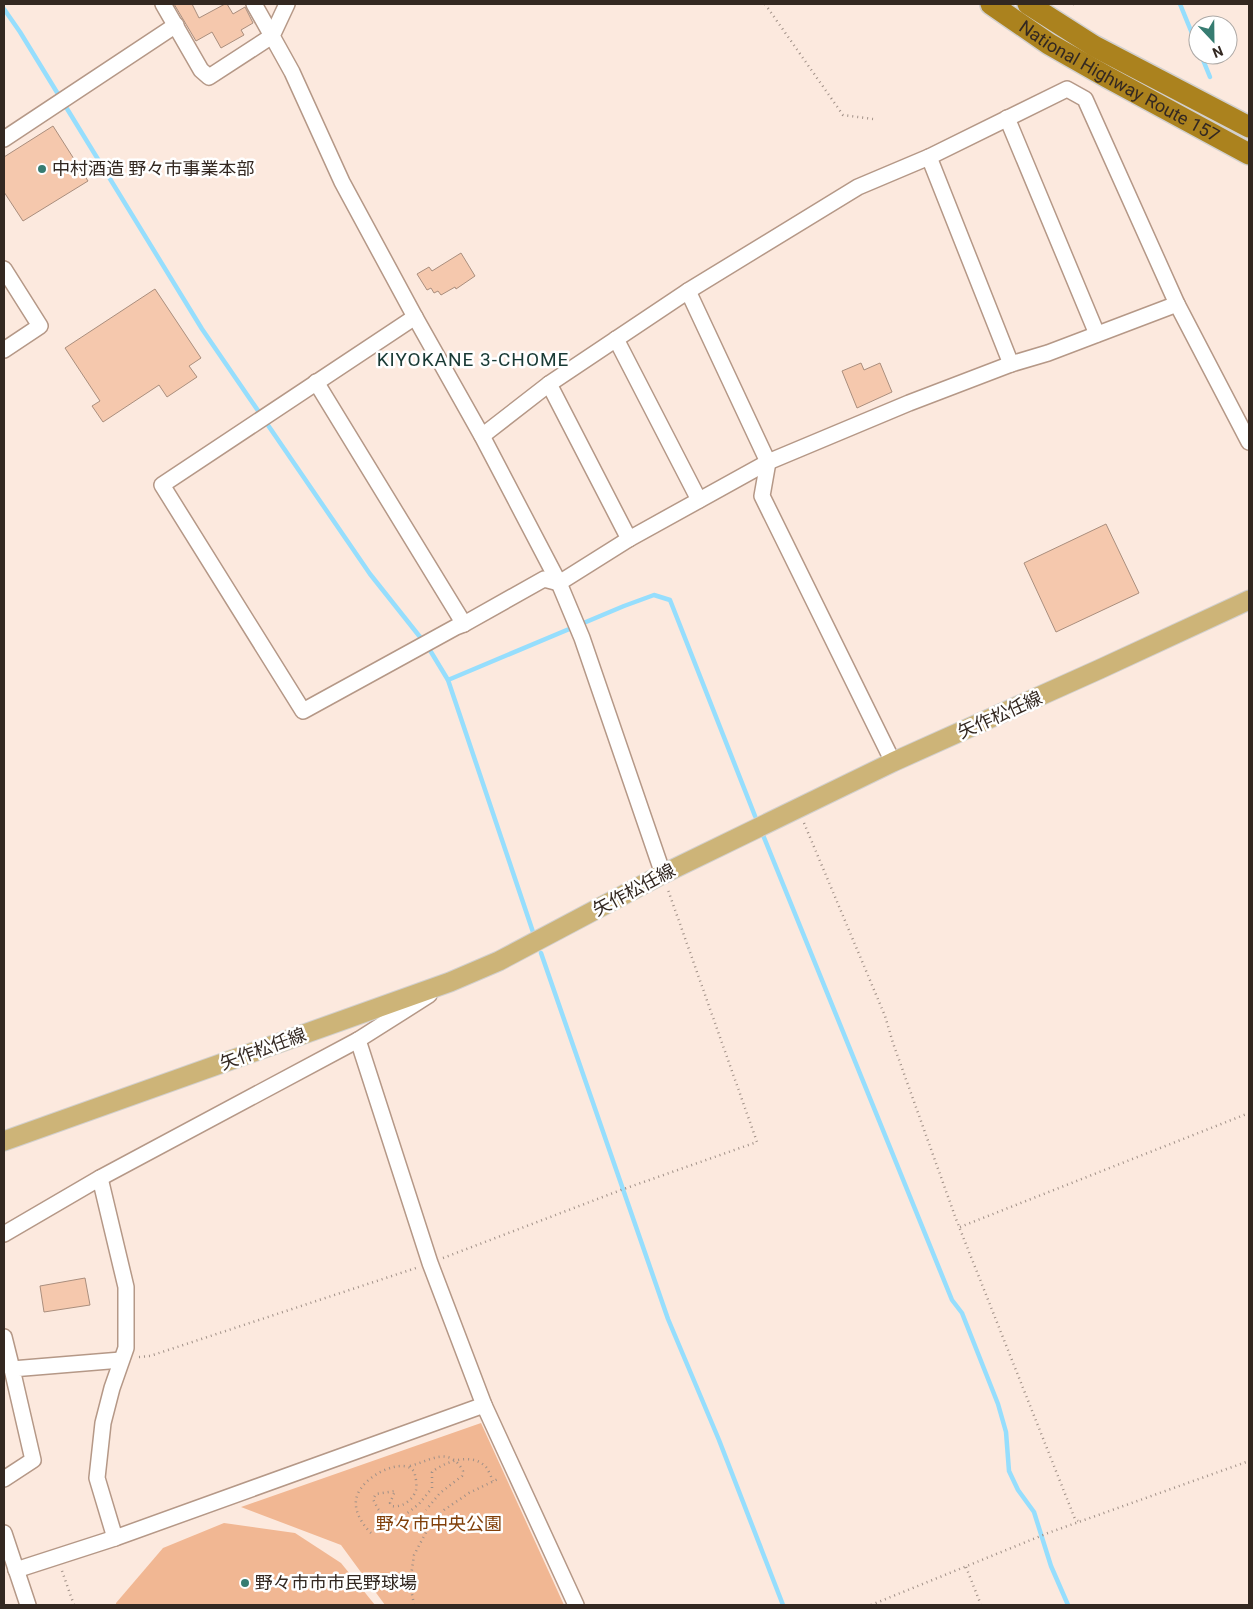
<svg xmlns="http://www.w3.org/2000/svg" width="1253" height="1609" viewBox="0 0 1253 1609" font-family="Roboto,'Noto Sans JP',sans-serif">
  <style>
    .green { fill: #f1b793 }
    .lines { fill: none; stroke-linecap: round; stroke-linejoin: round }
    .stream { stroke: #96defd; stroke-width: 4.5 }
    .building { fill: #f5c8ad; stroke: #aa8e7d }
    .minor-casing { stroke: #b59887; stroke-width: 18 }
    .major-casing { stroke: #d2d0ce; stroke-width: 21 }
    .highway-casing { stroke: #d2d0ce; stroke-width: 24 }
    .path { stroke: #a09087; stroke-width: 2.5; stroke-dasharray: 1 4; stroke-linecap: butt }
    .minor { stroke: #fff; stroke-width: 15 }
    .major { stroke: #cdb478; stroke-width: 19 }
    .highway { stroke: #ab821e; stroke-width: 21 }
    .poi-dot { fill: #377c71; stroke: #fff; stroke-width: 2 }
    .labels { text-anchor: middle; stroke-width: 5; stroke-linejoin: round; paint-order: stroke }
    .street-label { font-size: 18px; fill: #332821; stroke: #fff }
    .poi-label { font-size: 18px; fill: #332821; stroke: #fff; text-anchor: start }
    .park-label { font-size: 18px; fill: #803f09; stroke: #fff }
    .neighbourhood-label { font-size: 19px; letter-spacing: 1px; fill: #193a35; stroke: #fff }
  </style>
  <rect width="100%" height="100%" fill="#fce9de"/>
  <g class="green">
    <polygon points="481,1423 564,1605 385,1605 341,1545 241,1507"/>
    <polygon points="224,1523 295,1533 341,1563 375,1605 116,1605 116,1603 163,1548"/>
  </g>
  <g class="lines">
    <g class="stream">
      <polyline points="1180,4 1198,48"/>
      <polyline points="4,9 20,32 202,329 370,574 428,647 448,680 533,932"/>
      <polyline points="1201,55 1210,77"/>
      <polyline points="448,680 624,606 654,595 670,600 755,816"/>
      <polyline points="763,835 952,1300 962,1313 998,1404 1006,1432 1009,1471 1018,1490 1034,1512 1051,1566 1068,1605"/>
      <polyline points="541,953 668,1319 719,1440 783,1605"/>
    </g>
  </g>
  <g class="building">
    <polygon points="174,4 192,4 199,18 225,4 227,4 233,14 245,7 253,23 241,30 244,35 221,48 212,32 196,41"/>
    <polygon points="53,126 88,181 23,221 4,192 4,157"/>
    <polygon points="461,253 475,276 456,289 455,287 441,295 438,291 434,293 431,288 427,290 417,274 429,267 432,271"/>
    <polygon points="155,289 201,358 189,366 197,377 167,397 159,385 103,422 92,406 100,401 65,348"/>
    <polygon points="861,363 864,370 880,363 892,392 857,408 842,371"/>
    <polygon points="1106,524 1139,593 1056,632 1024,563"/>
    <polygon points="85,1278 90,1305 44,1312 40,1286"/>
  </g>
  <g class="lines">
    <defs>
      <g id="minor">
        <polyline points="163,4 201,70 209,77 272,36 254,4"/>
        <polyline points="287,4 272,36 292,72 342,182 415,317 482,436 559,583 582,638 663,874"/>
        <polyline points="1007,118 1097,334"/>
        <polyline points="4,139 176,25"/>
        <polyline points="929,157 1011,364"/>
        <polyline points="4,269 40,326 4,350"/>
        <polyline points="688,291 858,187 929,157 1067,89 1085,99 1177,304 1249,442"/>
        <polyline points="415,317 162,485 303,711 456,627 464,624 544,579 559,583 629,539 549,384"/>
        <polyline points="616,339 699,500"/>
        <polyline points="316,382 464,624"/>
        <polyline points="482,436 549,384 688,291 768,462 762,496 893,762"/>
        <polyline points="629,539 768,462 909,403 1011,364 1048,353 1177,304"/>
        <polyline points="429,995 358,1040 430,1263 484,1405 576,1605"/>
        <polyline points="100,1178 126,1287 126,1348 112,1388 103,1423 97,1478 115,1538"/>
        <polyline points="4,1234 100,1178 358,1040"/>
        <polyline points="4,1337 12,1369"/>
        <polyline points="4,1479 33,1460 12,1369 121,1360"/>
        <polyline points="4,1533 28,1605"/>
        <polyline points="16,1570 115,1538 484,1405"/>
      </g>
      <polyline id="major" points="4,1141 450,982 499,961 663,874 893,762 1100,669 1249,600"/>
      <g id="highway">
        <path id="s1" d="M991 4 1049 44 1107 77 1249 154"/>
        <polyline points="1028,4 1094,46 1249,127"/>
      </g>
    </defs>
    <use href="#minor" class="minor-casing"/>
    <use href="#major" class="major-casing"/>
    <use href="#highway" class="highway-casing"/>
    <g class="path">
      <polyline points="765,4 843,115 873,119"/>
      <polyline points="1073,4 1075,4"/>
      <polyline points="804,823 885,1016 893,1043 956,1219 1075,1519 1078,1521"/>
      <polyline points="960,1227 1249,1113"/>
      <polyline points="443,1258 621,1190 757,1142 668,890"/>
      <polyline points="139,1357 150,1356 416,1268"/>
      <path d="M410 1466C430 1461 449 1445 463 1471L462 1476 440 1493 426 1510"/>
      <path d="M371 1533C364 1526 357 1516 356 1506 352 1477 411 1452 415 1475 416 1479 417 1486 416 1490 413 1500 402 1508 392 1506L390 1503 395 1491 376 1494 373 1499 378 1509 384 1516 393 1519 401 1518 419 1504 432 1488V1472C446 1461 472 1452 486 1467 489 1471 491 1477 493 1481"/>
      <polyline points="966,1567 981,1605"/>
      <polyline points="62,1571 74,1605"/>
      <polyline points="414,1605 410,1583 414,1555 430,1525 444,1510 469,1493 500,1478"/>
      <polyline points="871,1605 1048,1533 1249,1461"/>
    </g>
    <use href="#minor" class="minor"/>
    <use href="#major" class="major"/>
    <use href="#highway" class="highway"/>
  </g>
  <g class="poi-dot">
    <circle cx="42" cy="169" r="5"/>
    <circle cx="245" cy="1583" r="5"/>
  </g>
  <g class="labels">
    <g class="street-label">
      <text dy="6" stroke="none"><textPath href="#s1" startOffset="150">National Highway Route 157</textPath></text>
      <text transform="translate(1000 715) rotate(-24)" y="6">矢作松任線</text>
      <text transform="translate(634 890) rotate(-28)" y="6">矢作松任線</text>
      <text transform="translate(263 1049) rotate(-20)" y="6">矢作松任線</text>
    </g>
    <g class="poi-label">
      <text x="52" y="175">中村酒造 野々市事業本部</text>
      <text x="255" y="1589">野々市市市民野球場</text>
    </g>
    <g class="park-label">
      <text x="439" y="1530">野々市中央公園</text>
    </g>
    <g class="neighbourhood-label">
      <text x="473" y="366">KIYOKANE 3-CHOME</text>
    </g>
  </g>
  <rect width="1253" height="1609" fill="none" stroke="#332821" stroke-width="10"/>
  <g transform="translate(1213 40) rotate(158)"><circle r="24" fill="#ffffff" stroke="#ada9a6"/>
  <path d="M0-4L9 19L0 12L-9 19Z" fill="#377c71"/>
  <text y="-8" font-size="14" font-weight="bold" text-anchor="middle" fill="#332821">N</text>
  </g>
</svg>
